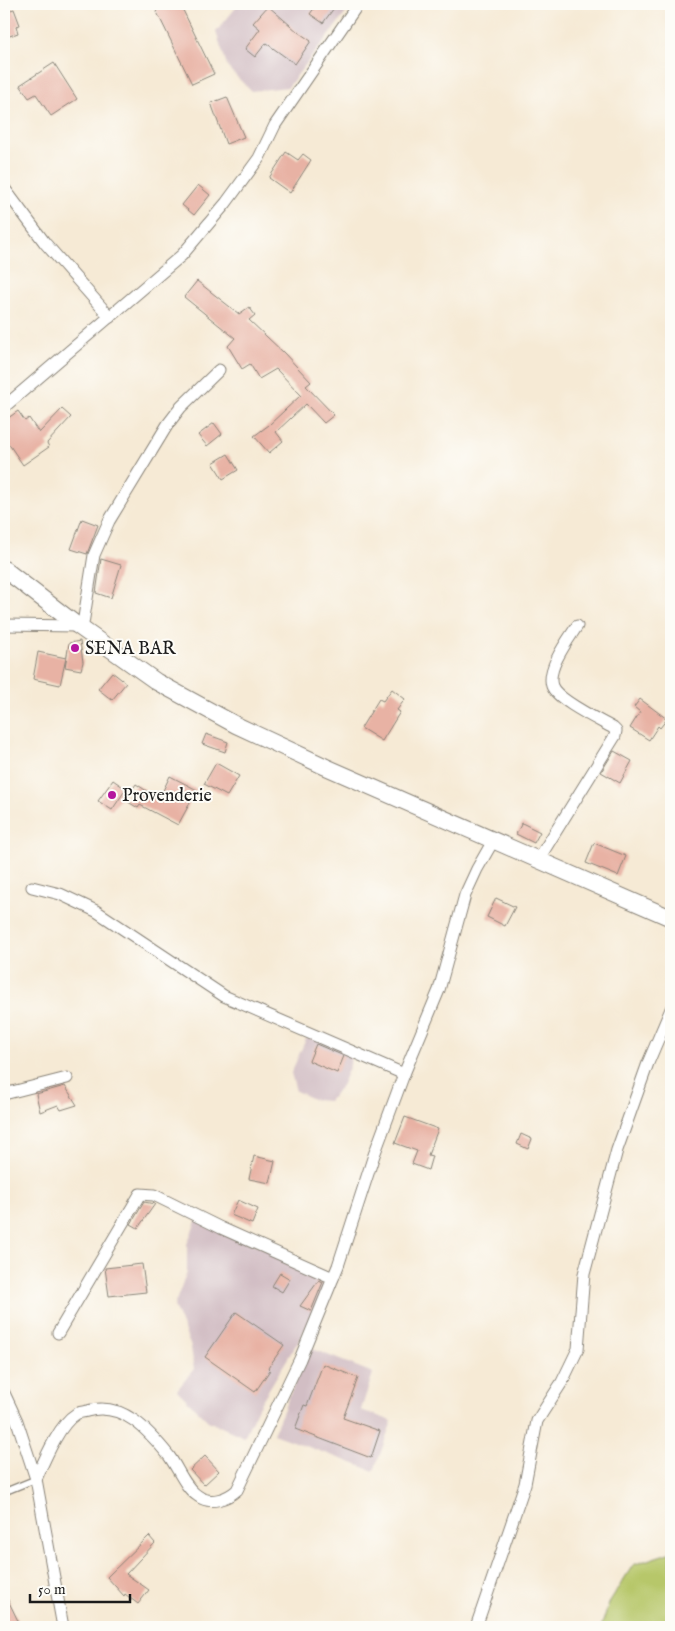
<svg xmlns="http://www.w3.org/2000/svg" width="675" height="1631" viewBox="0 0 675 1631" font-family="'IM FELL English',serif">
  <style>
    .industrial { fill: #d2bec4 }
    .green { fill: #b7c76a; stroke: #6a7243 }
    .building { fill: #e8b2a4 }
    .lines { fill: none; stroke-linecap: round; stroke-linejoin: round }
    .service-casing { stroke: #898378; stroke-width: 8 }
    .minor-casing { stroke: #898378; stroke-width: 13 }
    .secondary-casing { stroke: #898378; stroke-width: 18 }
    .service { stroke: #fff; stroke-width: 5.5 }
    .minor { stroke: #fff; stroke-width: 11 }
    .secondary { stroke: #fff; stroke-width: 16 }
    .poi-dot { fill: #b5179e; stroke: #fdfcf7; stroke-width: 2 }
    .labels { text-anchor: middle; stroke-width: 4; stroke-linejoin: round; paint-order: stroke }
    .poi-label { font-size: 18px; fill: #1c1c1c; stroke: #fdfcf7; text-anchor: start }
  </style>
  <rect width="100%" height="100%" fill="#fdfcf7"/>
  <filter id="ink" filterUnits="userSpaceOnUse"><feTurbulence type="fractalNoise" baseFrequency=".02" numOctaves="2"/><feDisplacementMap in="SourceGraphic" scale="10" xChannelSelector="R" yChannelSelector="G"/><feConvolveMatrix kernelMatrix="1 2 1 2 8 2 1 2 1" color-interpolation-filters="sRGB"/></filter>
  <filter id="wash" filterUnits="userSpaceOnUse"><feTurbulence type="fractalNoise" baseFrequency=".0096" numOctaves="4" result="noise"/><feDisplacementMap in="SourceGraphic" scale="20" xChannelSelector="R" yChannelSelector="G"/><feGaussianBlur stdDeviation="1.12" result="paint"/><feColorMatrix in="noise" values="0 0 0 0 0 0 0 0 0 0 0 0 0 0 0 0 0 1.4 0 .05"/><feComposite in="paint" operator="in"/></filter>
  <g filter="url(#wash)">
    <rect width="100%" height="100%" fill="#f6ead5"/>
    <g class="industrial">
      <polygon points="239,4 353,4 288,87 251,91 228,68 216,32"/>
      <polygon points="316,1033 351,1049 350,1065 341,1086 329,1101 315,1100 296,1091 291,1073 306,1039"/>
      <polygon points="197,1219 315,1271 335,1286 322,1302 258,1407 244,1437 208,1421 177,1390 194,1369 191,1347 174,1306 187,1272 187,1244"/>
      <polygon points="310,1348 373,1373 361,1410 392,1421 374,1471 273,1434"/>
    </g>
    <polygon class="green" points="671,1552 671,1627 601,1627 610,1601 633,1565"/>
    <g id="blocks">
      <g class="building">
        <polygon points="153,4 180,4 214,74 192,84"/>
        <polygon points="317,4 328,4 334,8 323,23 310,14"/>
        <polygon points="268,6 298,32 311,41 295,64 266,43 255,57 245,49 260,29 253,23"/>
        <polygon points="14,9 20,25 16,26 18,33 4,38 4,12"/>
        <polygon points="54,63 77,99 51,116 36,94 29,98 20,85"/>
        <polygon points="227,97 244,137 226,144 211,103"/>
        <polygon points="286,152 298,160 303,154 311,160 290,193 269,178"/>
        <polygon points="198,185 210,195 194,215 182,205"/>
        <polygon points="197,281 239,314 249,307 255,315 249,320 284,353 311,382 306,386 334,415 324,423 306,404 276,432 283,441 269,453 254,436 269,425 301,395 276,369 259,379 250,364 242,369 228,346 235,338 184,297"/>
        <polygon points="62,409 71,417 47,443 49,447 23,465 4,437 4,421 18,411 25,421 29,418 39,433"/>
        <polygon points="214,423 222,434 207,446 198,435"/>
        <polygon points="228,454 238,470 223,479 213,463"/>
        <polygon points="82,519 98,525 87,554 71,549"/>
        <polygon points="101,559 121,565 111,598 96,593"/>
        <polygon points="80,641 83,662 81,670 65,667 69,643"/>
        <polygon points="38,652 66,658 60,685 33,679"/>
        <polygon points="112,672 126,683 112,700 98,689"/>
        <polygon points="392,689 405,699 397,710 400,712 382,741 361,728 379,699 383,701"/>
        <polygon points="640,699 667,719 660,728 658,726 649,740 630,728 640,712 634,707"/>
        <polygon points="206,734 228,742 225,752 202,744"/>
        <polygon points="614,751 632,761 620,783 601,772"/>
        <polygon points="216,763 239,776 227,796 204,784"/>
        <polygon points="170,776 197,790 178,825 140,805 138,808 125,800 136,784 159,799"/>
        <polygon points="113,780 126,789 112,810 98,801"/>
        <polygon points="522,823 540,832 534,843 516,834"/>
        <polygon points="594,843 626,856 618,876 586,863"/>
        <polygon points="496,898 515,907 505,926 487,917"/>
        <polygon points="316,1044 344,1056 337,1073 309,1061"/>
        <polygon points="65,1086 77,1105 61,1110 58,1105 40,1112 36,1094"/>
        <polygon points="405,1117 438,1129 428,1155 432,1156 428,1170 412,1164 417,1151 395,1143"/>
        <polygon points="521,1134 532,1139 528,1149 517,1144"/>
        <polygon points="254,1156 275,1161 270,1183 249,1179"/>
        <polygon points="238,1200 258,1209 252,1224 231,1215"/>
        <polygon points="144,1202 155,1204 138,1228 131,1224"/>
        <polygon points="142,1264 146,1292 109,1296 105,1268"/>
        <polygon points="280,1273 290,1279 282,1292 272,1286"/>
        <polygon points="319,1280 323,1282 311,1311 300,1306"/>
        <polygon points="236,1312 284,1345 268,1368 270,1370 255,1392 205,1357"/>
        <polygon points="323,1364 358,1378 343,1418 380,1431 371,1458 295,1429 304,1405 307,1406"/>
        <polygon points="205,1456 219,1471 204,1485 190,1470"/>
        <polygon points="149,1536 155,1543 126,1574 149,1590 138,1604 125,1594 124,1596 107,1577"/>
        <polygon points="4,1592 21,1627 4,1627"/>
      </g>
    </g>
  </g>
  <g filter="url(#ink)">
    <use href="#blocks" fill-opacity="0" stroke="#898378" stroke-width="1"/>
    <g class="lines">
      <defs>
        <polyline id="service" points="4,1492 36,1479"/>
        <g id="minor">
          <polyline points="4,188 45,243 110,317"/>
          <polyline points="4,407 182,255 226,203 259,158 275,125 358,4"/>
          <polyline points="4,625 78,626"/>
          <polyline points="82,630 94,555 109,521 168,424 181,407 219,370"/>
          <path d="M538 860 615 736 616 731 613 728C599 720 557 700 552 686 546 669 568 640 577 626"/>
          <polyline points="32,887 60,894 96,911 224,996 404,1074"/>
          <polyline points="4,1094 67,1078"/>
          <polyline points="58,1333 140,1194 154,1195 221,1228 333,1278"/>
          <polyline points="4,1393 17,1421 36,1479 63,1627"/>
          <path d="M36 1479C44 1461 59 1424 76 1414 79 1412 84 1412 87 1411 123 1401 149 1431 169 1456 178 1468 185 1488 198 1496 210 1505 227 1499 237 1490L300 1359 338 1266 374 1155 404 1074 439 990 465 895 477 869 493 841"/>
          <polyline points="476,1627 525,1484 537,1421 562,1382 578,1349 584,1274 617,1150 648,1063 671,1009"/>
        </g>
        <polyline id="secondary" points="4,569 78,626 157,682 236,725 326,767 671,918"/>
      </defs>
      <use href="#service" class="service-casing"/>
      <use href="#minor" class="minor-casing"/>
      <use href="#secondary" class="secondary-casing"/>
      <use href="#service" class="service"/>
      <use href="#minor" class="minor"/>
      <use href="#secondary" class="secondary"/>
    </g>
  </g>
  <g class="poi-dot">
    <circle cx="75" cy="648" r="5"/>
    <circle cx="112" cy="795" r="5"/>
  </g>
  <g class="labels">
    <g class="poi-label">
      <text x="85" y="654">SENA BAR</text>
      <text x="122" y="801">Provenderie</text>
    </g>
  </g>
  <rect width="675" height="1631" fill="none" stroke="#fdfcf7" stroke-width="20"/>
  <path d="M30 1594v8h100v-8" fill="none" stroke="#1c1c1c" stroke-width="2.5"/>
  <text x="38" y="1594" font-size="15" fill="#1c1c1c" stroke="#fdfcf7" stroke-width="4" paint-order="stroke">50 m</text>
</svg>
